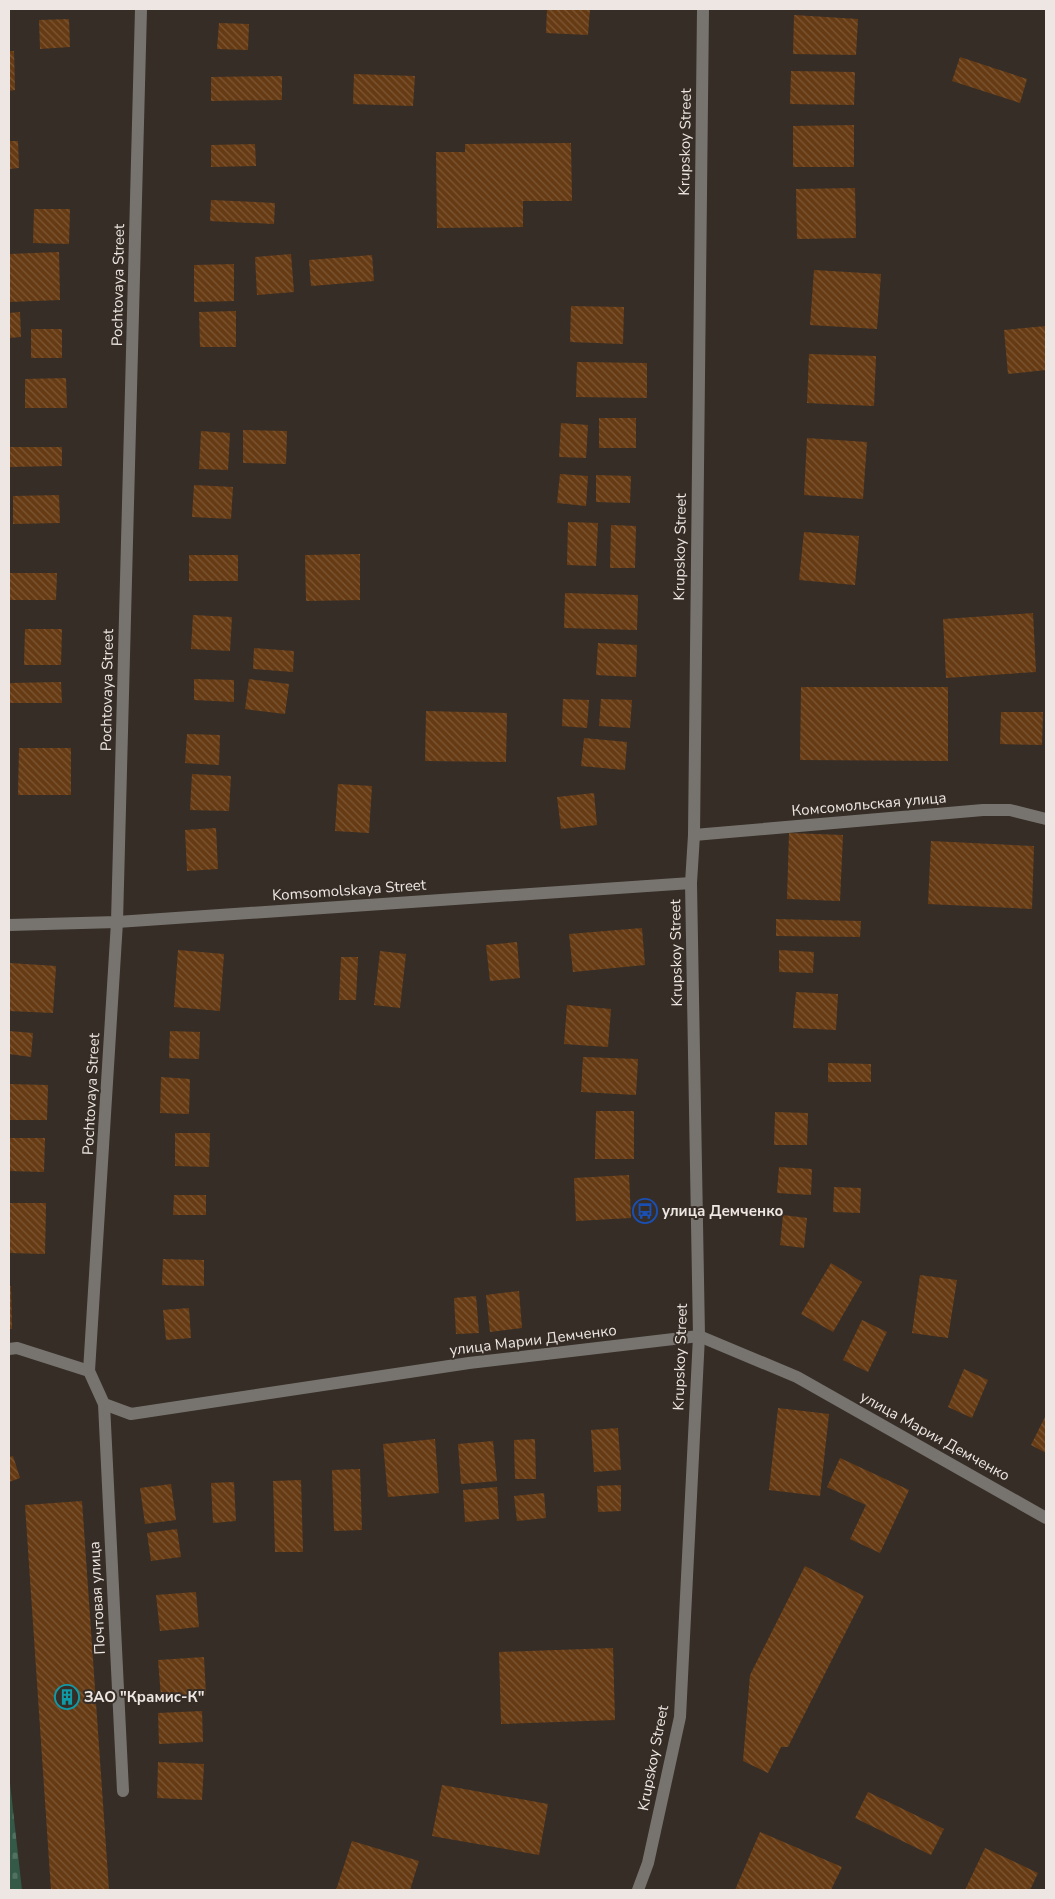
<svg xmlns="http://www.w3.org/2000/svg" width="1055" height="1899" viewBox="0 0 1055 1899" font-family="'Nunito Sans',sans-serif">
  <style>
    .cemetery { fill: url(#cemetery-stones) }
    .building { fill: url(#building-back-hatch) }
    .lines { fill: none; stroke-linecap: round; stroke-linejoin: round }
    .minor { stroke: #77746f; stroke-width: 12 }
    .labels { text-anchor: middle; stroke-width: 4; stroke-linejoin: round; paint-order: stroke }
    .street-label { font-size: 15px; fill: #ede6e2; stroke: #362d26 }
    .poi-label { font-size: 15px; font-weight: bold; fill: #ede6e2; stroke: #362d26; text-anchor: start }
  </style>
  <defs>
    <pattern id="cemetery-stones" width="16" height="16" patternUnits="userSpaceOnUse" patternTransform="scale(1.25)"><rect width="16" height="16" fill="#345947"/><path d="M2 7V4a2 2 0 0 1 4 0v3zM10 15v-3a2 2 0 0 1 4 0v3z" fill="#527161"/></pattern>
    <pattern id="building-back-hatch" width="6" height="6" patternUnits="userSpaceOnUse" patternTransform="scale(1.25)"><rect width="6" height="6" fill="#663b14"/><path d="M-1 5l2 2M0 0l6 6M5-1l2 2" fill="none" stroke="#7c5736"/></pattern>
  </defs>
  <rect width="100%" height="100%" fill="#362d26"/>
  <polygon class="cemetery" points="9,1774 22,1890 9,1890"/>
  <g class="building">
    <polygon points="547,9 590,9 588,35 546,33"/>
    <polygon points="794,15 858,19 856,55 793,54"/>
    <polygon points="69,19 70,47 40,49 39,20"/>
    <polygon points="219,23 249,24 248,50 217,49"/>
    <polygon points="9,51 14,51 15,90 9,91"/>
    <polygon points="960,57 1027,79 1020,103 952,81"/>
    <polygon points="791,71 855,72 854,105 790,104"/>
    <polygon points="354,74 415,76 413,106 353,104"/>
    <polygon points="282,76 282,100 211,101 211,77"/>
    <polygon points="854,125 854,167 793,167 793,126"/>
    <polygon points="9,141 18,141 19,168 9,169"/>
    <polygon points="571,143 572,201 523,201 523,227 437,228 436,152 465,152 465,144"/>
    <polygon points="255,144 256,166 211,167 211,145"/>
    <polygon points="855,188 856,238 797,239 796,189"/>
    <polygon points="211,200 275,203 274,224 210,221"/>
    <polygon points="34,209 70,209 69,244 33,243"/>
    <polygon points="59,252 60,300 9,302 9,254"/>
    <polygon points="291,254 294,292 257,295 255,257"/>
    <polygon points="372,255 374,281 311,286 309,260"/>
    <polygon points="234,264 234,301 194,302 194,265"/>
    <polygon points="814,270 881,274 877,329 810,325"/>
    <polygon points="571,306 624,307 623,344 570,342"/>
    <polygon points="236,311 236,347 200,347 199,312"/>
    <polygon points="20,312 21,337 9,338 9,313"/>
    <polygon points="1046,326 1046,370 1008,374 1004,330"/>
    <rect x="31" y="329" width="31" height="29"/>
    <polygon points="809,354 876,356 874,406 807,403"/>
    <polygon points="577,362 647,363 647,398 576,397"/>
    <polygon points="66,378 67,408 25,408 25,379"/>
    <rect x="599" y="418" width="37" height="30"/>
    <polygon points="561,423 588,425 586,458 559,457"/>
    <polygon points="243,430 287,431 286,464 243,463"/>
    <polygon points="201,431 230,433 228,470 199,469"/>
    <polygon points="807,438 867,442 863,499 804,495"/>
    <polygon points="9,447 62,447 62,466 9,467"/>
    <polygon points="560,474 588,476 586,506 557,503"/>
    <polygon points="596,475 631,476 630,503 596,502"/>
    <polygon points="194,485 233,487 231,519 192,517"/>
    <polygon points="59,495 60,523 13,524 13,496"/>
    <polygon points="568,522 598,523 596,566 567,565"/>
    <polygon points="611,525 636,526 635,568 610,568"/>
    <polygon points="804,532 859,536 855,585 799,580"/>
    <polygon points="360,554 360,600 306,601 305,555"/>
    <rect x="189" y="555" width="49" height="26"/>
    <polygon points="9,573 57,573 56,600 9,600"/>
    <polygon points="565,593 638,595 637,630 564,628"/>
    <polygon points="1033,613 1036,672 946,678 943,619"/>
    <polygon points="193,615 232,617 230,651 191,649"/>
    <polygon points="25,629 62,629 61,665 24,665"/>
    <polygon points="598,643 637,645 636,677 596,675"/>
    <polygon points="254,648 294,651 293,672 253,669"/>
    <polygon points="194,679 234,680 234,702 194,700"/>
    <polygon points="249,679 289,684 285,714 245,709"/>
    <polygon points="61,682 62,703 10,703 10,683"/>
    <polygon points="801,687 948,687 948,761 800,760"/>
    <polygon points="563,699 589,700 587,728 562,726"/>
    <polygon points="601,699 632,700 630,728 599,726"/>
    <polygon points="426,711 507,713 506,762 425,761"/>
    <polygon points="1001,712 1043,712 1042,745 1000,744"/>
    <polygon points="187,734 220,735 219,765 185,763"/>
    <polygon points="584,738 627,742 625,770 581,766"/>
    <polygon points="19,748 71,748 71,795 18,795"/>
    <polygon points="192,774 231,776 229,811 190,810"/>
    <polygon points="338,784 372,786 369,833 335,831"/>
    <polygon points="594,793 597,825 561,829 557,797"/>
    <polygon points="216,828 218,869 187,871 185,830"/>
    <polygon points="789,833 843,835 840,901 787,899"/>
    <polygon points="931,841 1034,846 1032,909 928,904"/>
    <polygon points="776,919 861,921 860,937 776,936"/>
    <polygon points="642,928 645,965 573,972 569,934"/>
    <polygon points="517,942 520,978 490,981 486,945"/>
    <polygon points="178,950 224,954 220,1011 174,1007"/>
    <polygon points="779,950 814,952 813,973 779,972"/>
    <polygon points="380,951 406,954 400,1008 374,1005"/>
    <polygon points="341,957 358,957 356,1000 339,1000"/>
    <polygon points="10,963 56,966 53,1013 9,1011"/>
    <polygon points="796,992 838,994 836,1030 793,1028"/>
    <polygon points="567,1005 611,1009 608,1047 564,1044"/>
    <polygon points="9,1031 33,1033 31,1057 9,1054"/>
    <polygon points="170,1031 200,1032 199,1059 169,1058"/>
    <polygon points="583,1057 638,1059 636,1095 581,1092"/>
    <polygon points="828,1063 871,1064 871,1082 828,1082"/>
    <polygon points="161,1077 190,1079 189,1114 160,1113"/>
    <polygon points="9,1084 48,1085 47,1120 9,1120"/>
    <polygon points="596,1111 634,1111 634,1159 595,1159"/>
    <polygon points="775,1112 808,1113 807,1145 774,1145"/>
    <polygon points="175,1133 210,1133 209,1167 175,1166"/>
    <polygon points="9,1138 45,1138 44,1172 9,1171"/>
    <polygon points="779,1167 812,1169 811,1195 777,1193"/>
    <polygon points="629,1175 631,1218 576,1221 574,1178"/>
    <polygon points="834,1187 861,1188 860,1213 833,1212"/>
    <polygon points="174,1195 206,1195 206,1215 173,1215"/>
    <polygon points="9,1203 46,1203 45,1254 9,1253"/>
    <polygon points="783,1215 807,1218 804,1248 780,1245"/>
    <polygon points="163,1259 204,1260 204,1286 162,1285"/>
    <polygon points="831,1263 862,1282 833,1332 801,1314"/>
    <polygon points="920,1275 957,1280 948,1338 912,1333"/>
    <polygon points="9,1286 11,1286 12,1329 9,1329"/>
    <polygon points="519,1291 522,1328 490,1332 486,1295"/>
    <polygon points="476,1296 479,1333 456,1334 454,1298"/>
    <polygon points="189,1308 191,1338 166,1340 163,1310"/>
    <polygon points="862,1320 887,1332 868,1372 843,1360"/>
    <polygon points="964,1369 988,1380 972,1418 948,1407"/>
    <polygon points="778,1408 829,1414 820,1496 769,1490"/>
    <polygon points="1046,1415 1046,1453 1031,1445"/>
    <polygon points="618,1428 621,1470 594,1472 591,1430"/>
    <polygon points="435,1439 439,1493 388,1497 383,1444"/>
    <polygon points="535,1439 536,1479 515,1479 514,1440"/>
    <polygon points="493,1441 497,1481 461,1484 458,1444"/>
    <polygon points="13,1456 20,1478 9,1482 9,1457"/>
    <polygon points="840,1458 909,1490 880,1553 850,1539 866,1505 827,1487"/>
    <polygon points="360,1469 362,1530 334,1531 332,1470"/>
    <polygon points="301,1480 303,1552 275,1552 273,1481"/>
    <polygon points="234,1482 236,1521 213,1523 211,1483"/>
    <polygon points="171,1484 176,1520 145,1524 140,1488"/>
    <polygon points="621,1485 621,1511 598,1512 597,1486"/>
    <polygon points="497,1487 499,1519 465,1522 463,1490"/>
    <polygon points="544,1493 546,1518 517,1521 514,1496"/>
    <polygon points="82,1501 109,1890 51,1890 25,1505"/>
    <polygon points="177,1529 181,1557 151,1561 147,1533"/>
    <polygon points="805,1566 864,1596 788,1747 781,1747 768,1773 743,1761 750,1675"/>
    <polygon points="196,1592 199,1627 160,1631 156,1595"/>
    <polygon points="613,1648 615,1720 501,1724 499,1652"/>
    <polygon points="204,1657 206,1695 161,1697 158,1660"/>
    <polygon points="202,1711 203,1742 159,1744 158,1713"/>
    <polygon points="158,1762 204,1764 202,1800 157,1798"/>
    <polygon points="442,1785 548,1804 539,1855 432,1836"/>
    <polygon points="868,1792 944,1829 931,1855 855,1818"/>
    <polygon points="760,1832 842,1867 831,1890 735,1890"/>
    <polygon points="352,1841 419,1861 410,1890 336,1890"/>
    <polygon points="985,1848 1038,1873 1030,1890 965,1890"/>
  </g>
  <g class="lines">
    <g class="minor">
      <polyline points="694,835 983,810 1010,810 1046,819"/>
      <polyline points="9,925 117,922 691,883"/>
      <polyline points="9,1349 17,1348 89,1371 104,1404 131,1414 469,1363 699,1336 797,1377 1046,1518"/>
      <polyline points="89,1371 117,922 141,9"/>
      <polyline points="104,1404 123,1791"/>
      <polyline points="638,1890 648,1863 680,1717 699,1336 691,883 694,835 703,9"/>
    </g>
  </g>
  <defs>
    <symbol id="bus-ring" viewBox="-11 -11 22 22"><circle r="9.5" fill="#362d26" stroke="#1a4fb4" stroke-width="1.5"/><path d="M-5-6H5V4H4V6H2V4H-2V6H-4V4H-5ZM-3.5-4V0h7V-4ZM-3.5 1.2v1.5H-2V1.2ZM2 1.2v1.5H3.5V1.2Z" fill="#1a4fb4"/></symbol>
    <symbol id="building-ring" viewBox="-11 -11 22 22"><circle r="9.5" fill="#362d26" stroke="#0f9aa8" stroke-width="1.5"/><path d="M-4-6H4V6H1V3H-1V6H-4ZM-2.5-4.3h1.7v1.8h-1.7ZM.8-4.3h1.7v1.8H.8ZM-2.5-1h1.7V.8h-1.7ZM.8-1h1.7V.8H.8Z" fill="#0f9aa8"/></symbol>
  </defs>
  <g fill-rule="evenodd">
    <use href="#bus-ring" x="631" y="1197" width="28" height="28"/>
    <use href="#building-ring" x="53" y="1683" width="28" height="28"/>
  </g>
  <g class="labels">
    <g class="street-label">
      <text transform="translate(685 142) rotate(-89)" y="5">Krupskoy Street</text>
      <text transform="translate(118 285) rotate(-89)" y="5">Pochtovaya Street</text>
      <text transform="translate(680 547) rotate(-89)" y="5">Krupskoy Street</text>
      <text transform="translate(107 690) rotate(-89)" y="5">Pochtovaya Street</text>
      <text transform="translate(869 804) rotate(-5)" y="5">Комсомольская улица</text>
      <text transform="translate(349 890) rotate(-4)" y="5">Komsomolskaya Street</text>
      <text transform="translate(676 953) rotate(-91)" y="5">Krupskoy Street</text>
      <text transform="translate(91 1094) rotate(-87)" y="5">Pochtovaya Street</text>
      <text transform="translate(533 1340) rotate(-7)" y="5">улица Марии Демченко</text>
      <text transform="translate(680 1357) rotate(-88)" y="5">Krupskoy Street</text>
      <text transform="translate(935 1436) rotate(29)" y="5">улица Марии Демченко</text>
      <text transform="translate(97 1598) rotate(-93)" y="5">Почтовая улица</text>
      <text transform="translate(653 1758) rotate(-79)" y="5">Krupskoy Street</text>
    </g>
    <g class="poi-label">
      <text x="662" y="1216">улица Демченко</text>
      <text x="84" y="1702">ЗАО "Крамис-К"</text>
    </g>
  </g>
  <rect width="1055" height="1899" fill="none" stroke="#ede6e2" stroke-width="20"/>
</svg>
